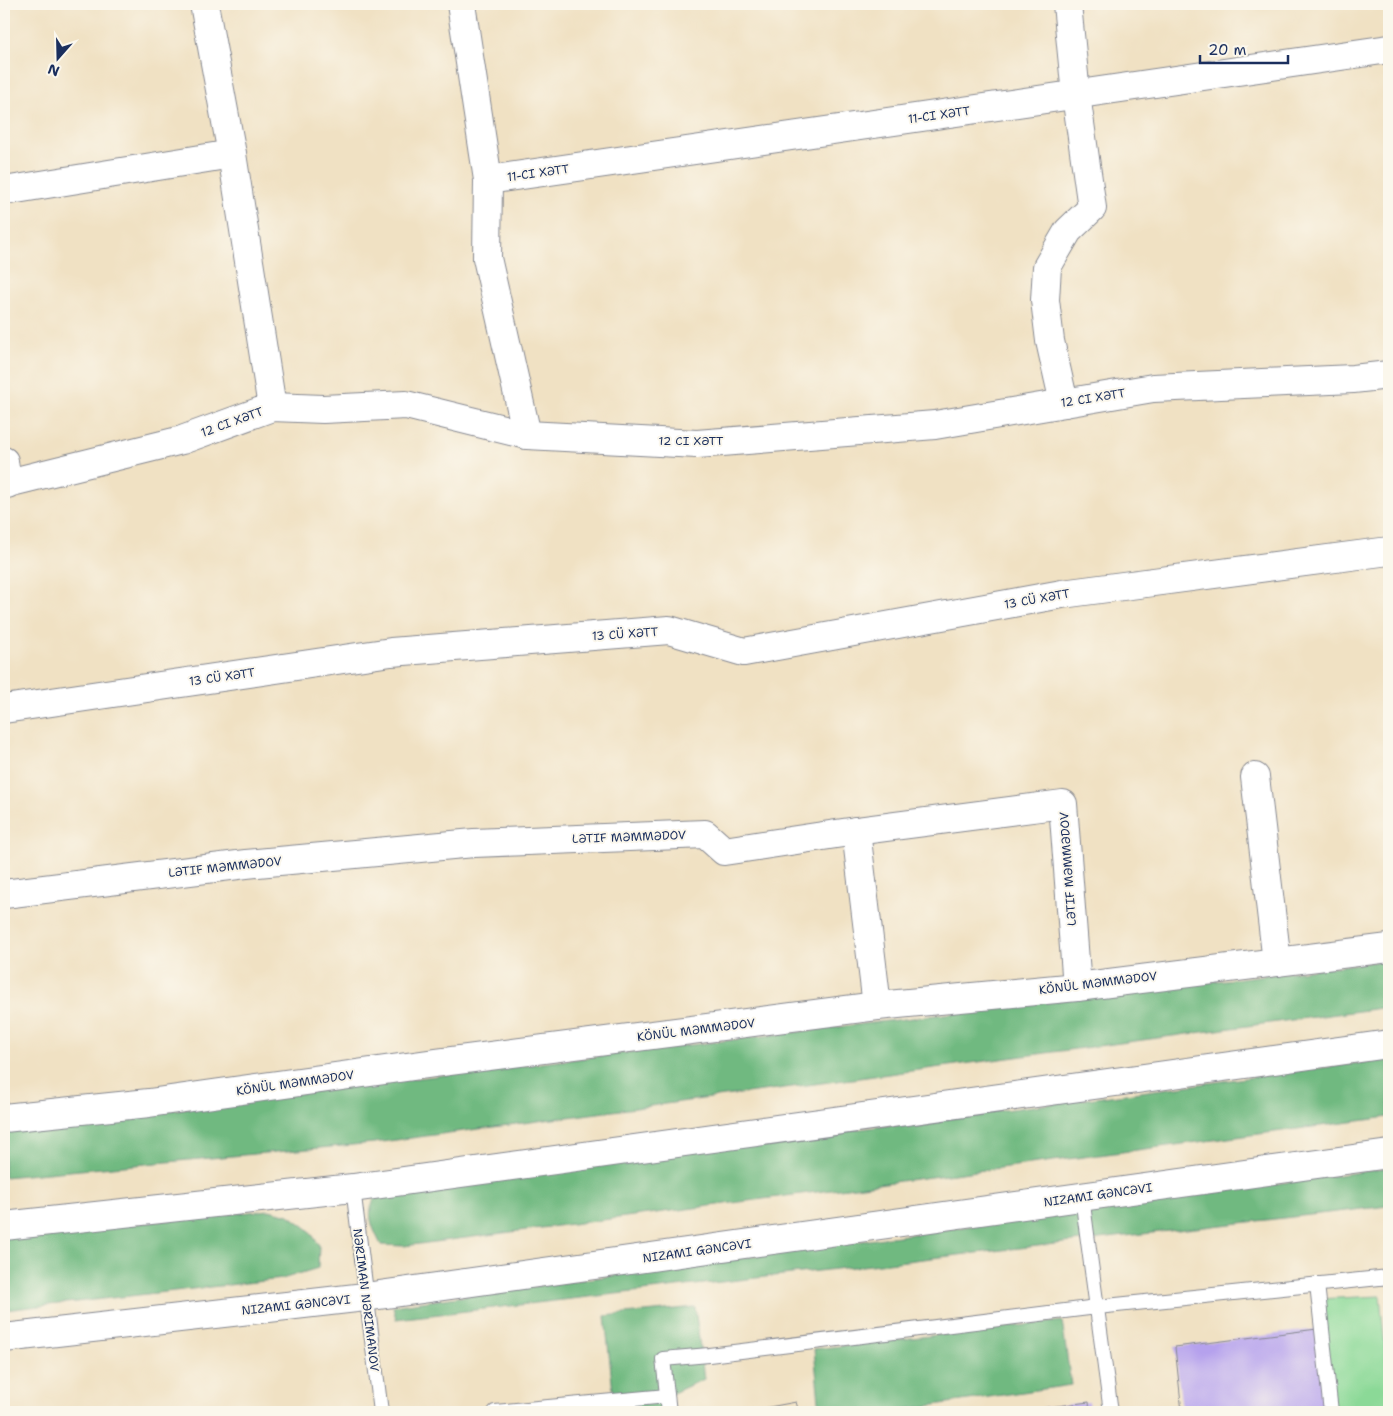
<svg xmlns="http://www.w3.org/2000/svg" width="1393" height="1416" viewBox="0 0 1393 1416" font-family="'Shantell Sans',sans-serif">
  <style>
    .green { fill: #8bd997; stroke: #53847a }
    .forest { fill: #70b980; stroke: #46746f }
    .building { fill: #b5a1ed }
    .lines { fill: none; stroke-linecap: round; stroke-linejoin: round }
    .service-casing { stroke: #868890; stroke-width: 16 }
    .minor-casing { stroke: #868890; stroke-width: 30 }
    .primary-casing { stroke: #868890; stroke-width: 30 }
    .service { stroke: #fff; stroke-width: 14 }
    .minor { stroke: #fff; stroke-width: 28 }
    .primary { stroke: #fff; stroke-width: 28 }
    .labels { text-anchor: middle; stroke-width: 4; stroke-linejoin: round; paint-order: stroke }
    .street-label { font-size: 12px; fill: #1b2f5e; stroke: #fbf7ec }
  </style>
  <rect width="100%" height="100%" fill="#fbf7ec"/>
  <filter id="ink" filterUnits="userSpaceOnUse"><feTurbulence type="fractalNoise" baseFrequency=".02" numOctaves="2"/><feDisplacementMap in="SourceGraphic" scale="10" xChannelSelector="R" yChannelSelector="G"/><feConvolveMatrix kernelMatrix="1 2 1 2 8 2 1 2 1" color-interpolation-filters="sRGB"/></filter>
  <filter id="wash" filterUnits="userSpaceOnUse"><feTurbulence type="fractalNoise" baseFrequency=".0096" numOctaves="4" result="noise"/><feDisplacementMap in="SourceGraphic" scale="20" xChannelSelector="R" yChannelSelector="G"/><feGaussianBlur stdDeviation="1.12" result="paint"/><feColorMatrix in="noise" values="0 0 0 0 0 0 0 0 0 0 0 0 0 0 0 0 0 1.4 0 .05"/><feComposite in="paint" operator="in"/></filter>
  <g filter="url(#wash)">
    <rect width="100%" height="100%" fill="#f0e1c3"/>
    <polygon class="green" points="1380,1296 1387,1367 1389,1367 1389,1412 1335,1412 1317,1299"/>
    <g class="forest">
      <polygon points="1389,960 1389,1007 374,1143 4,1177 4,1132 386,1082"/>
      <path d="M1389 1059V1117L404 1246 381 1245C372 1226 364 1213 378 1193Z"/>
      <polygon points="1389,1168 1389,1206 396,1319 393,1306"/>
      <polygon points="269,1210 289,1215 309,1230 319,1245 318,1268 282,1279 4,1310 4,1237"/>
      <polygon points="695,1307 704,1379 664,1397 665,1412 527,1412 527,1408 613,1392 605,1316"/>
      <polygon points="1062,1321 1071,1385 886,1412 820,1412 814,1349"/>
    </g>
    <g id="blocks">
      <g class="building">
        <polygon points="1317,1329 1328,1412 1182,1412 1175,1347"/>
        <polygon points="796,1402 799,1412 748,1412 748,1411"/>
        <polygon points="1089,1402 1090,1412 1017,1412 1017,1411"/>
      </g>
    </g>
  </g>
  <g filter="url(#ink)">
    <use href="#blocks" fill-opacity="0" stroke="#868890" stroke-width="1"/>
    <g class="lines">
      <defs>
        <g id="service">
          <polyline points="353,1188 381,1412"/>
          <polyline points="1082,1197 1111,1412"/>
          <polyline points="1317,1284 1331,1412"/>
          <polyline points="495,1412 667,1396"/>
          <polyline points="669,1412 663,1359 709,1355 1097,1307 1389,1277"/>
        </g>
        <g id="minor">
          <polyline points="204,4 232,154 272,407"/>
          <polyline points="461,4 488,180 487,258 527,435"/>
          <polyline points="488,180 1389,49"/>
          <polyline points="4,191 232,154"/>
          <polyline points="1064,403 1050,341 1045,300 1047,267 1068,231 1092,208 1076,95 1067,4"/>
          <polyline points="4,461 7,484"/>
          <polyline points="4,484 182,440 272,407 323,409 406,405 527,435 697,444 935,425 1153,388 1353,379 1389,375"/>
          <polyline points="4,709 391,652 669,630 744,652 1062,594 1389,551"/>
          <polyline points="1255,777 1277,962"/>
          <polyline points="856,831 877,1006"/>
          <polyline points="4,894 246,864 474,843 705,834 724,851 856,831 1063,804 1077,987"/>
          <polyline points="4,1118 149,1103 435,1063 877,1006 1077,987 1389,948"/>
        </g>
        <g id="primary">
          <polyline points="4,1226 353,1188 1389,1044"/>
          <polyline points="4,1338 365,1297 1389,1154"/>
        </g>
      </defs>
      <use href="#service" class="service-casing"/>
      <use href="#minor" class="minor-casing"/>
      <use href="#primary" class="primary-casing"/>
      <use href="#service" class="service"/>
      <use href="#minor" class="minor"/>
      <use href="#primary" class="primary"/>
    </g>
  </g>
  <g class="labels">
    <g class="street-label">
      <text transform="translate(939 115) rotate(-8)" y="4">11-CI XƏTT</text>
      <text transform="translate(538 173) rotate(-8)" y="4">11-CI XƏTT</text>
      <text transform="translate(1093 398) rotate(-9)" y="4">12 CI XƏTT</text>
      <text transform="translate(232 422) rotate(-20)" y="4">12 CI XƏTT</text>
      <text x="691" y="445">12 CI XƏTT</text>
      <text transform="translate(1037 599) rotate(-10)" y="4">13 CÜ XƏTT</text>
      <text transform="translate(625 634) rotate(-4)" y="4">13 CÜ XƏTT</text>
      <text transform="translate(222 677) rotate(-8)" y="4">13 CÜ XƏTT</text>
      <text transform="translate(629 837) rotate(-2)" y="4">LƏTIF MƏMMƏDOV</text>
      <text transform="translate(225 867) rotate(-6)" y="4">LƏTIF MƏMMƏDOV</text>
      <text transform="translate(1068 869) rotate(-94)" y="4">LƏTIF MƏMMƏDOV</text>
      <text transform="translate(1098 983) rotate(-7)" y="4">KÖNÜL MƏMMƏDOV</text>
      <text transform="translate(696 1030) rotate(-7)" y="4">KÖNÜL MƏMMƏDOV</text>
      <text transform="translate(295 1083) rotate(-8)" y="4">KÖNÜL MƏMMƏDOV</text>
      <text transform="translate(1098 1195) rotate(-8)" y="4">NIZAMI GƏNCƏVI</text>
      <text transform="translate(697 1251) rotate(-8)" y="4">NIZAMI GƏNCƏVI</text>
      <text transform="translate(366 1300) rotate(83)" y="4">NƏRIMAN NƏRIMANOV</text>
      <text transform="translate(296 1305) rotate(-6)" y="4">NIZAMI GƏNCƏVI</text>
    </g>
  </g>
  <rect width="1393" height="1416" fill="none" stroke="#fbf7ec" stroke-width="20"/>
  <g transform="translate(58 58) rotate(200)" stroke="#fbf7ec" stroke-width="4" paint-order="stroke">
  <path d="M0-4L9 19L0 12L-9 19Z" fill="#1b2f5e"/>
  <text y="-8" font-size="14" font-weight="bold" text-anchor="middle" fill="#1b2f5e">N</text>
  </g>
  <path d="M1200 55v8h88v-8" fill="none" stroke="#1b2f5e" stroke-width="2.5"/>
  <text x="1208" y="55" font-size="15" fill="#1b2f5e" stroke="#fbf7ec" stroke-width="4" paint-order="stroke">20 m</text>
</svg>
